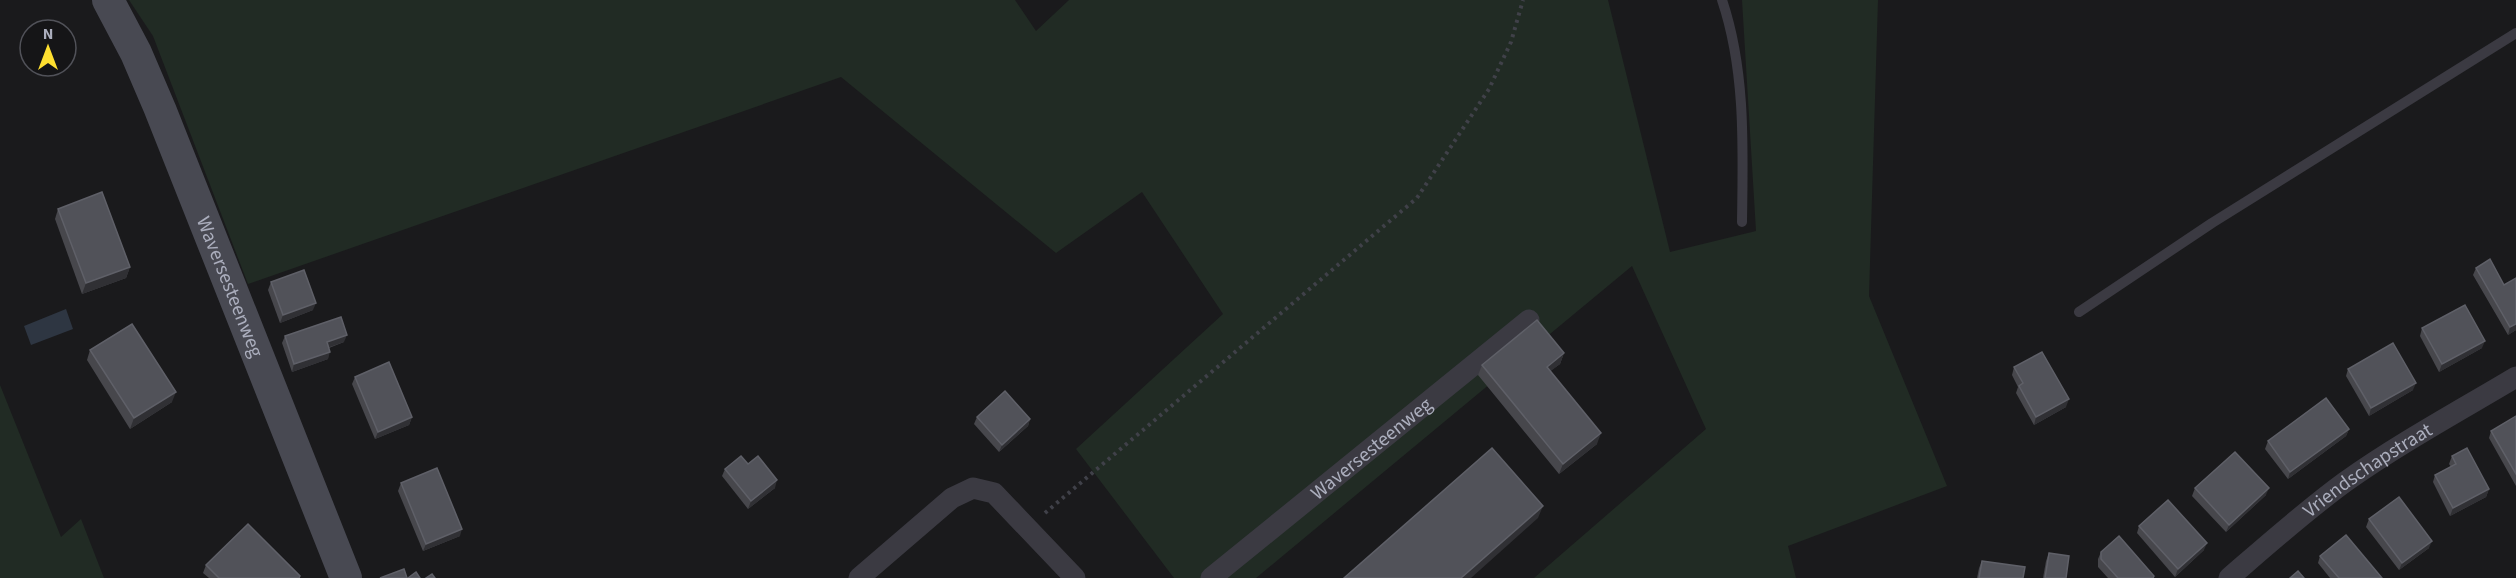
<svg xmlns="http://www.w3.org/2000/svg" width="2516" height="578" viewBox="0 0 2516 578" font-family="'Source Sans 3',sans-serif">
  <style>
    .green { fill: #212b24 }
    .water { fill: #2e3642 }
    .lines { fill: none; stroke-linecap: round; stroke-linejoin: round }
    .path { stroke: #404149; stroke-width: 4; stroke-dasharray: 3 4.5; stroke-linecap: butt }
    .lane { stroke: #3b3a42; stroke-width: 10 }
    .street { stroke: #3b3a42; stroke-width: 21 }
    .secondary { stroke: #484952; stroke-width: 32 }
    .wall { fill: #47474c }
    .shaded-wall { fill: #303034 }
    .building { fill: #515259; stroke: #5f6068; stroke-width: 1.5 }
    .labels { text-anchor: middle; stroke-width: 5; stroke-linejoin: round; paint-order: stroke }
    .street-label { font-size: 20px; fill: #abaebd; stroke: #151517 }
  </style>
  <rect width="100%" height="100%" fill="#1a1a1c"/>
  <g class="green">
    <polygon points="129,0 1015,0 1036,31 1069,0 1608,0 1670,252 1756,231 1742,0 1878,0 1869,296 1947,486 1788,546 1796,578 1534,578 1706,429 1632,266 1256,578 1174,578 1076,449 1223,314 1142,192 1056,253 841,77 248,284 153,36"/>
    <polygon points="0,385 61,537 81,519 104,578 0,578"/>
  </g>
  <polygon class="water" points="66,309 73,329 31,345 24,326"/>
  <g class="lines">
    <polyline class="path" points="1045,513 1417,198 1489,89 1511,42 1523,0"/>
    <g class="lane">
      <path d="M1722 0C1746 71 1743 149 1742 222"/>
      <polyline points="2079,312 2212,223 2516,33"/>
    </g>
    <g class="street">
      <polyline points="859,578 952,498 973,488 994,493 1075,578"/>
      <path id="s1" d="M1211 578 1529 320"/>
      <path id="s2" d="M2229 578C2267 545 2304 512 2345 482 2400 443 2459 411 2516 377"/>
    </g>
    <path class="secondary" id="s3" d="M108 0 136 53 160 109 346 578"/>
  </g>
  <g class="wall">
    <polygon points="58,209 130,267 126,278 82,294 55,219"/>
    <polygon points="2476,268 2504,285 2516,278 2516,330 2508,335 2473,275"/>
    <polygon points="271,282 313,310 280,323 268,290"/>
    <polygon points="2422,328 2482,348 2439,372 2420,336"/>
    <polygon points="285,336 344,342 329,348 328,359 292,372 282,343"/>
    <polygon points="90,350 172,402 130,429 87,360"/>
    <polygon points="1564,353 1560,364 1550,371 1597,444 1559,474 1478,375 1482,365"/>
    <polygon points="2014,367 2066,407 2034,425 2016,393 2018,387 2012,375"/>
    <polygon points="2348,369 2413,390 2369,416 2346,376"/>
    <polygon points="355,377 412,417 409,425 375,439 352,384"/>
    <polygon points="2516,416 2516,486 2489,438 2491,431"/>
    <polygon points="977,417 1030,419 1028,426 999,452 974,424"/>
    <polygon points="2349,429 2346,436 2288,479 2265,449 2268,441"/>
    <polygon points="2452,456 2489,489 2486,497 2450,516 2433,482 2435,475 2451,467 2449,464"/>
    <polygon points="748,464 775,488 748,509 722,476 725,469"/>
    <polygon points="401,483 460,536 423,551 398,491"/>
    <polygon points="2195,488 2266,495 2226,532 2192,496"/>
    <polygon points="2369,519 2429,548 2399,570 2366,527"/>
    <polygon points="2139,526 2204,550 2175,577 2137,533"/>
    <polygon points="2101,552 2154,576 2154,578 2108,578 2098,567 2098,559"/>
    <polygon points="2049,553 2066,578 2043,578 2046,561"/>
    <polygon points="2320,556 2382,578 2330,578 2318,563"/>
    <polygon points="1982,561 2023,578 1977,578 1979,568"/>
    <polygon points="206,565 300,576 300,578 209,578 203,573"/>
  </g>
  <g class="shaded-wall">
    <polygon points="130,267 126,278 82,294 86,283"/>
    <polygon points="316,303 313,310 280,323 283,315"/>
    <polygon points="2516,324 2516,330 2508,335 2510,327"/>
    <polygon points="347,335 344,342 324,349 327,342"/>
    <polygon points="2485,341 2482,348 2439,372 2442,364"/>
    <polygon points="330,352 328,359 292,372 294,364"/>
    <polygon points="1564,353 1560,364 1543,377 1547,367"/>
    <polygon points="2416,383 2413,390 2369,416 2371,408"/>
    <polygon points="176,392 172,402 130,429 134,418"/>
    <polygon points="2069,399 2066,407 2034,425 2036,417"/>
    <polygon points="412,417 409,425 375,439 378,432"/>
    <polygon points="1030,419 1028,426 999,452 1002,445"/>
    <polygon points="2349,429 2346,436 2288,479 2290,472"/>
    <polygon points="1601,433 1597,444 1559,474 1563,464"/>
    <polygon points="777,480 775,488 748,509 751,501"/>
    <polygon points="2269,488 2266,495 2226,532 2229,525"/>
    <polygon points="2489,489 2486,497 2450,516 2453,508"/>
    <polygon points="1543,506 1538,518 1471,578 1461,578"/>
    <polygon points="462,529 460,536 423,551 426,544"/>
    <polygon points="2432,541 2429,548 2399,570 2402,563"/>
    <polygon points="2207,543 2204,550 2175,577 2178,569"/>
  </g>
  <g class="building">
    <polygon points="102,192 130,267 86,283 58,209"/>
    <polygon points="2490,259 2504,285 2516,278 2516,324 2510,327 2476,268"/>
    <polygon points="304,270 316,303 283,315 271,282"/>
    <polygon points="2465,305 2485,341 2442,364 2422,328"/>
    <polygon points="341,317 347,335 327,342 330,352 294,364 285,336"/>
    <polygon points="1537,320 1564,353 1547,367 1601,433 1563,464 1482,365"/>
    <polygon points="132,324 176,392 134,418 90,350"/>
    <polygon points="2393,343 2416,383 2371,408 2348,369"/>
    <polygon points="2042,352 2069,399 2036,417 2019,386 2023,383 2014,367"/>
    <polygon points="389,362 412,417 378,432 355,377"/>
    <polygon points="1005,391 1030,419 1002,445 977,417"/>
    <polygon points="2326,398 2349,429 2290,472 2268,441"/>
    <polygon points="2516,416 2516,474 2491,431"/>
    <polygon points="1492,448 1543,506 1461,578 1344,578"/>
    <polygon points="2467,448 2489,489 2453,508 2435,475 2456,464 2452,456"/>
    <polygon points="2235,452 2269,488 2229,525 2195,488"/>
    <polygon points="741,456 748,464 758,456 777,480 751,501 725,469"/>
    <polygon points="437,468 462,529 426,544 401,483"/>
    <polygon points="2399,497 2432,541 2402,563 2369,519"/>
    <polygon points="2168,500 2207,543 2178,569 2139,526"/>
    <polygon points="248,524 300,576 299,578 219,578 206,565"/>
    <polygon points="2346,535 2382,578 2339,578 2320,556"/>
    <polygon points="2119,536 2154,576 2153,578 2118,578 2101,559 2101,552"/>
    <polygon points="2049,553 2069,556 2066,578 2045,578"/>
    <polygon points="1982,561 2025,567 2023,578 1979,578"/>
    <polygon points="404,569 407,578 380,578"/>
    <polygon points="2298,571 2304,578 2290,578"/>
    <polygon points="416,572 420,578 408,578"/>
    <polygon points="432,574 435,578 426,578"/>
  </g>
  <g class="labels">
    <g class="street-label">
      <text dy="7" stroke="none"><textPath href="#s3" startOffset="312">Waversesteenweg</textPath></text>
      <text dy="7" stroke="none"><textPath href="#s1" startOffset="206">Waversesteenweg</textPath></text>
      <text dy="7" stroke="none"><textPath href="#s2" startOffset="176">Vriendschapstraat</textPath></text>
    </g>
  </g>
  <g transform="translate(48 48)"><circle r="28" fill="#151517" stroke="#515259" stroke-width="1.5"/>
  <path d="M0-4.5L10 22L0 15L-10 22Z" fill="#fedf30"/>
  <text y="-9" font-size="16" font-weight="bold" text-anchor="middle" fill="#abaebd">N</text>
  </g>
</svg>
